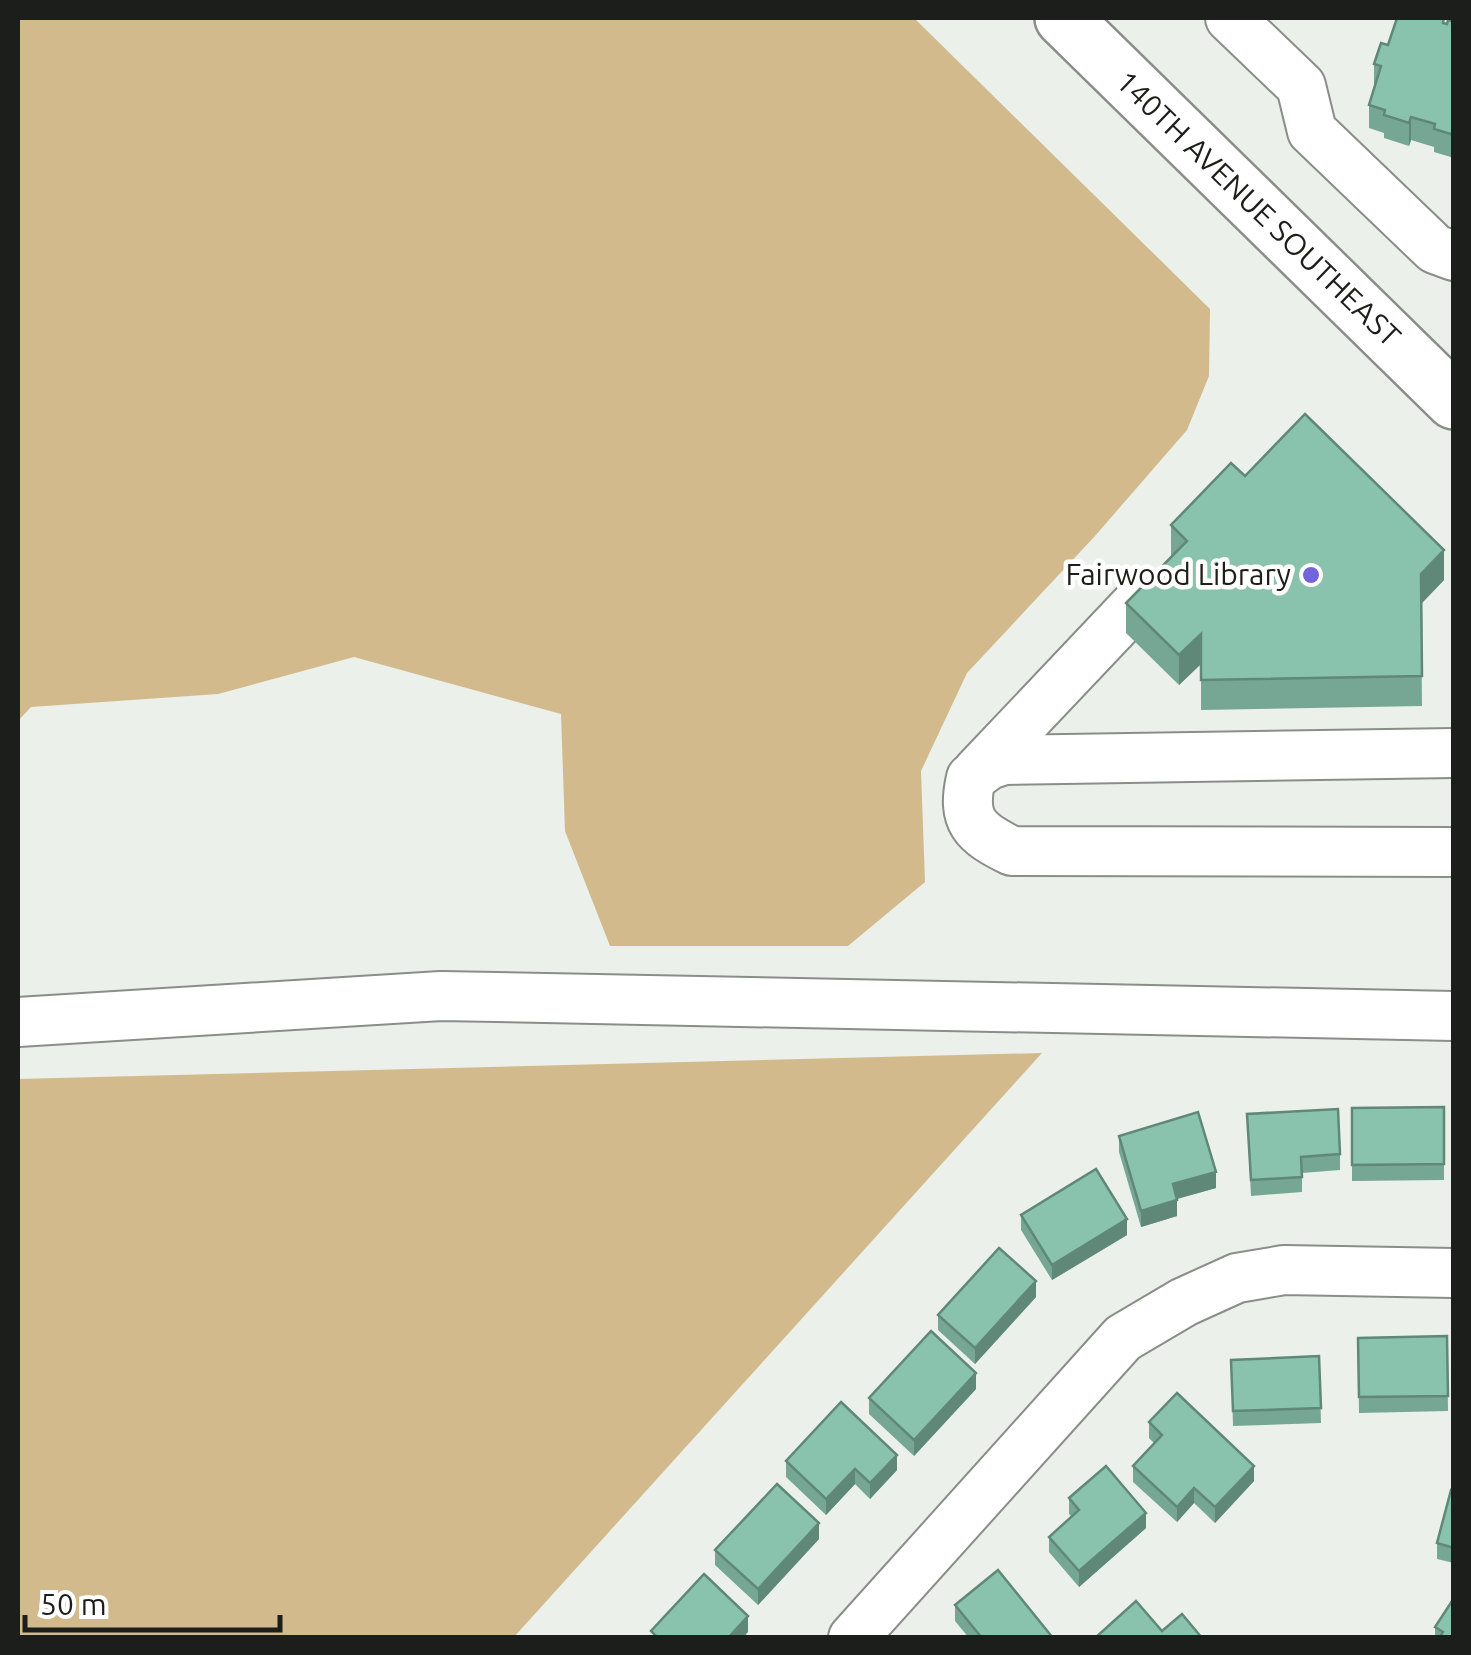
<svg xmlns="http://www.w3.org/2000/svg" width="1471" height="1655" viewBox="0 0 1471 1655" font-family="Ubuntu,sans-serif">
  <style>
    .forest { fill: #d2ba8c }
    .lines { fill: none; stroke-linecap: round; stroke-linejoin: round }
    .minor-casing { stroke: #898e88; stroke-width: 52 }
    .major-casing { stroke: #898e88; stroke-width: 60 }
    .minor { stroke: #fff; stroke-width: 48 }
    .major { stroke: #fff; stroke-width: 55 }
    .wall { fill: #76a795 }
    .shaded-wall { fill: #608879 }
    .building { fill: #89c2ad; stroke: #608879; stroke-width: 2.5 }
    .poi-dot { fill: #7264df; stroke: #fff; stroke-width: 4 }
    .labels { text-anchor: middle; stroke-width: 9; stroke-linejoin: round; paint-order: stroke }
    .street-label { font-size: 30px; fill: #1c1e1b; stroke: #fff }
    .poi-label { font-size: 30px; fill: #1c1e1b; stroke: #fff; text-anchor: end }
  </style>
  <rect width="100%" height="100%" fill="#ebf0ea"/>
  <g class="forest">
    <polygon points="18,18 914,18 1210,309 1209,376 1187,430 1095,536 967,673 921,771 925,882 848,946 610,946 565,831 561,714 354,657 218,694 31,707 18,721"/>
    <polygon points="1042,1053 514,1637 18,1637 18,1079"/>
  </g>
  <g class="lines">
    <defs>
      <g id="minor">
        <polyline points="1230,18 1301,86 1312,131 1435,249 1454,256"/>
        <path d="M1454 753 1004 760 989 765 971 778C961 821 975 833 1012 851L1454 852"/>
        <polyline points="977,772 1138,602"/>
        <polyline points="18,1022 441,996 1454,1016"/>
        <polyline points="853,1638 1123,1338 1184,1302 1237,1278 1284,1270 1454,1273"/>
      </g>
      <polyline id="major" points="1063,18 1454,401"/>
    </defs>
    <use href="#minor" class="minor-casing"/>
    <use href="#major" class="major-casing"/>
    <use href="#minor" class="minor"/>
    <use href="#major" class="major"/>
  </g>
  <g class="wall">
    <polygon points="1454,22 1454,158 1434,152 1434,147 1411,140 1409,146 1384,138 1384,133 1369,128 1369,105 1374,87 1374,64 1388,45 1444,23"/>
    <polygon points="1454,172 1454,203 1451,202 1451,179"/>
    <polygon points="1245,476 1444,580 1421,604 1422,706 1201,710 1201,664 1179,685 1126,633 1126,603 1172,556 1171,555 1171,525"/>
    <polygon points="1444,1107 1444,1180 1352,1181 1352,1108"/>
    <polygon points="1247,1114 1340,1154 1340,1170 1302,1173 1302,1192 1251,1196"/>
    <polygon points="1119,1136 1216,1188 1177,1199 1177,1216 1141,1227 1119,1152"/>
    <polygon points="1021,1215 1127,1235 1052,1280 1021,1230"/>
    <polygon points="1036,1297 975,1364 938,1330 938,1315"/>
    <polygon points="1447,1336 1448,1411 1359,1413 1358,1338"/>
    <polygon points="1319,1356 1321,1423 1233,1426 1231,1360"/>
    <polygon points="976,1389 914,1456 869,1414 869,1398"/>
    <polygon points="1149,1422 1254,1481 1215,1523 1194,1503 1177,1522 1133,1482 1133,1466 1154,1443 1149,1438"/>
    <polygon points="786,1461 897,1470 870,1499 855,1484 826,1515 786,1477"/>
    <polygon points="1454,1491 1454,1563 1437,1559 1437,1543"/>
    <polygon points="1069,1498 1146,1528 1079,1587 1049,1552 1049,1537 1072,1517 1069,1514"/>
    <polygon points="819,1539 758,1605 715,1565 715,1550"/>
    <polygon points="955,1605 1053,1638 969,1638 955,1621"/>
    <polygon points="1435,1627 1454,1638 1435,1638"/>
  </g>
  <g class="shaded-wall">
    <polygon points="1411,117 1411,140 1409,146 1409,123"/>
    <polygon points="1444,550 1444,580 1421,604 1421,574"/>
    <polygon points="1201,634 1201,664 1179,685 1179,655"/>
    <polygon points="1216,1172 1216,1188 1173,1200 1173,1184"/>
    <polygon points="1177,1200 1177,1216 1141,1227 1141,1211"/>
    <polygon points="1127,1219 1127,1235 1052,1280 1052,1265"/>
    <polygon points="1036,1281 1036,1297 975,1364 975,1348"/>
    <polygon points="976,1373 976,1389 914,1456 914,1440"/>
    <polygon points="897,1455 897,1470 870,1499 870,1483"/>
    <polygon points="1254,1466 1254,1481 1215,1523 1215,1507"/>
    <polygon points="855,1469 855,1484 826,1515 826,1499"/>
    <polygon points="1194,1488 1194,1503 1177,1522 1177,1507"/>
    <polygon points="1146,1513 1146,1528 1079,1587 1079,1571"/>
    <polygon points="819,1523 819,1539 758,1605 758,1589"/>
    <polygon points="748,1616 748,1632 743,1638 728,1638"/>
  </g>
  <g class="building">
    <polygon points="1397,18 1444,18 1443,23 1447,24 1448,20 1454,22 1454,135 1434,129 1435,124 1411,117 1409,123 1384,115 1385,110 1369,105 1381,66 1374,64 1381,43 1388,45"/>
    <polygon points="1305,414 1444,550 1421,574 1422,676 1201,680 1201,634 1179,655 1126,603 1187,541 1171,525 1231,463 1245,476"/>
    <polygon points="1444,1107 1444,1164 1352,1165 1352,1108"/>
    <polygon points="1338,1109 1340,1154 1301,1157 1302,1177 1251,1180 1247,1114"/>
    <polygon points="1198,1112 1216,1172 1173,1184 1177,1200 1141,1211 1119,1136"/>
    <polygon points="1096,1169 1127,1219 1052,1265 1021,1215"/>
    <polygon points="999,1248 1036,1281 975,1348 938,1315"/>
    <polygon points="931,1331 976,1373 914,1440 869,1398"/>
    <polygon points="1447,1336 1448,1396 1359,1397 1358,1338"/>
    <polygon points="1319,1356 1321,1408 1233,1411 1231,1360"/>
    <polygon points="1177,1393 1254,1466 1215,1507 1194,1488 1177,1507 1133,1466 1162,1435 1149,1422"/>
    <polygon points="841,1402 897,1455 870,1483 855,1469 826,1499 786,1461"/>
    <polygon points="1106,1466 1146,1513 1079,1571 1049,1537 1079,1510 1069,1498"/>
    <polygon points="777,1484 819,1523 758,1589 715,1550"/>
    <polygon points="1451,1490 1454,1491 1454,1548 1437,1543"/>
    <polygon points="998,1570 1053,1638 982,1638 955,1605"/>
    <polygon points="704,1574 748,1616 728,1638 658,1638 651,1631"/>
    <polygon points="1454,1598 1454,1638 1439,1638 1443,1632 1435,1627"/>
    <polygon points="1136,1601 1162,1631 1182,1614 1202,1638 1095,1638"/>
  </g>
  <circle class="poi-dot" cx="1311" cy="575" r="10"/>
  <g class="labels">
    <g class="street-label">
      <text transform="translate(1258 209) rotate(44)" y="10">140TH AVENUE SOUTHEAST</text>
    </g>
    <g class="poi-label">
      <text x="1291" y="585">Fairwood Library</text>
    </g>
  </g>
  <rect width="1471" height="1655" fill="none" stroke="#1c1e1b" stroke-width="40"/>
  <path d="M25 1615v15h255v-15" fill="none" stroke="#1c1e1b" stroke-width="5"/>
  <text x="40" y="1615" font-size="30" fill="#1c1e1b" stroke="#ffffff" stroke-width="8" paint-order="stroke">50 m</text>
</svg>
